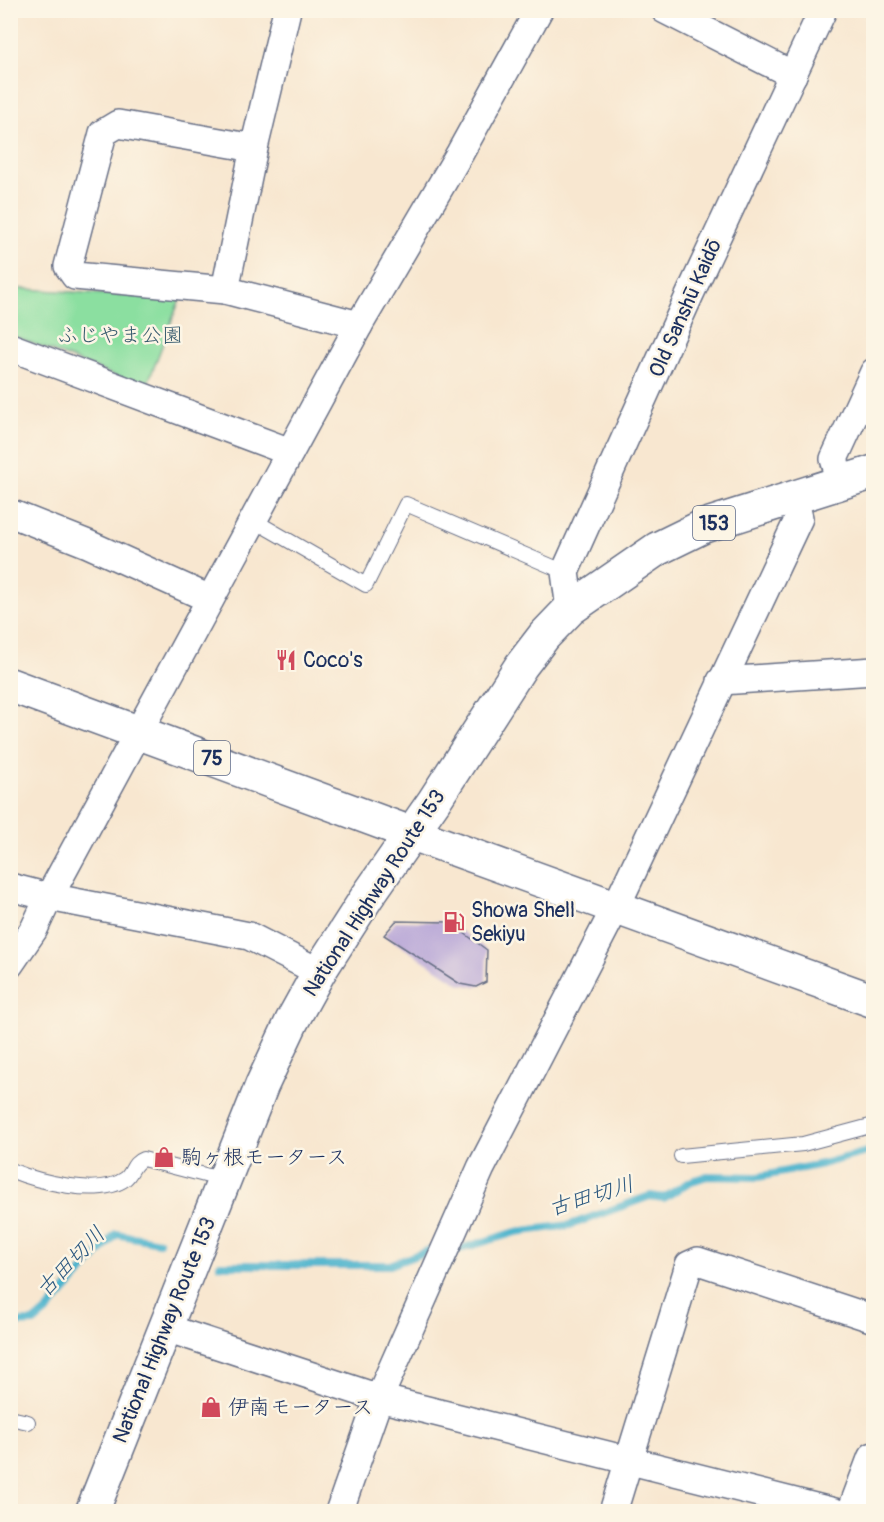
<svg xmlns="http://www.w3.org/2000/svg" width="884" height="1522" viewBox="0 0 884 1522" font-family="Pangolin,'Klee One',sans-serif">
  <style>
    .green { fill: #8bdfa0; stroke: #53877f; stroke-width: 1.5 }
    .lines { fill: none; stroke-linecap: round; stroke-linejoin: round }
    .stream { stroke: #4eb4cd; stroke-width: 8 }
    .building { fill: #bcabd8 }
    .service-casing { stroke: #686f86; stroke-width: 16 }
    .minor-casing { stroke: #686f86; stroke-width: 30 }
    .tertiary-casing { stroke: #686f86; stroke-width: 36 }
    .primary-casing { stroke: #686f86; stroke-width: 36 }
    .trunk-casing { stroke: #686f86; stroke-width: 36 }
    .service { stroke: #fff; stroke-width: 14 }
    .minor { stroke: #fff; stroke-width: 27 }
    .tertiary { stroke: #fff; stroke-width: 33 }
    .primary { stroke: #fff; stroke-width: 33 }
    .trunk { stroke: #fff; stroke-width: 33 }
    .labels { text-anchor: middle; stroke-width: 5; stroke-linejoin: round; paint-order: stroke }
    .shield { fill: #fcf5e5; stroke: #5e6a86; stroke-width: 1.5 }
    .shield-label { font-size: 20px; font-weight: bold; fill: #1b2f5e }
    .street-label { font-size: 21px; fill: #1b2f5e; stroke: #fcf5e5 }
    .park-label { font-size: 21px; fill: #375b6e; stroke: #fcf5e5 }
    .poi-label { font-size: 21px; fill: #1b2f5e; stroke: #fcf5e5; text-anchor: start }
    .water-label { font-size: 22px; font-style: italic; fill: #2a577f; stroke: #fcf5e5 }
  </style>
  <rect width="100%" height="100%" fill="#fcf5e5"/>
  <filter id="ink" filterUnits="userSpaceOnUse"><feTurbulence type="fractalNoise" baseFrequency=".0167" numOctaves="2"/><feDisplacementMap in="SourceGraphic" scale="12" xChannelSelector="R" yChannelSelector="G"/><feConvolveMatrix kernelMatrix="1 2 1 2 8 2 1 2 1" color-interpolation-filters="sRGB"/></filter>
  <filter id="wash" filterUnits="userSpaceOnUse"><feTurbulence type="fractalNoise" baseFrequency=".008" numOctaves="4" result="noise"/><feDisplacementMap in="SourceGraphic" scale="24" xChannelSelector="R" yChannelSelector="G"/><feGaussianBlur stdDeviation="1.35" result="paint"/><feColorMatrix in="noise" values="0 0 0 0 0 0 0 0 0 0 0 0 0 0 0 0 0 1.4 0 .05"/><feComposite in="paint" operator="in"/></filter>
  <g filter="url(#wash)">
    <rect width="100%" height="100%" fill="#f8e7d0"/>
    <polygon class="green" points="10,288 180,299 146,388 11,335"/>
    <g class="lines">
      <g class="stream">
        <polyline points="457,1250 516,1232 570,1225 650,1196 664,1198 689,1182 707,1176 758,1177 822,1164 874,1150"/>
        <polyline points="220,1265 390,1265 430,1250"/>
        <polyline points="10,1323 34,1322 47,1311 116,1234 159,1242"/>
      </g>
    </g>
    <g id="blocks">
      <polygon class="building" points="396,921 448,922 464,933 487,950 486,982 476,987 460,984 384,935"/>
    </g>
  </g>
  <g filter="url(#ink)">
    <use href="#blocks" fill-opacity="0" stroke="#686f86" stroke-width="1.5"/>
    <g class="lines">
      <defs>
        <g id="service">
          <polyline points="253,520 366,585 406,504 565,572"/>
          <polyline points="681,1156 803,1144 874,1125"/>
          <path d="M10 1170C37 1181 99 1198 125 1179 133 1173 132 1163 143 1159L224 1180"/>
          <polyline points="10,1418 28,1422"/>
        </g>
        <g id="minor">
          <polyline points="287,10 254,148 225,290 359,325"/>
          <polyline points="665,10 793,75"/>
          <polyline points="225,290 75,276 68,266 103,133 118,124 254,148"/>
          <polyline points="10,347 290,452"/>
          <polyline points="841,481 834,459 874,372"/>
          <polyline points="10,513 88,544 210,599"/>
          <polyline points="570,609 565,572 690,294 823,10"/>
          <polyline points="721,681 874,671"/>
          <polyline points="10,887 49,897 249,936 319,972"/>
          <polyline points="10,964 34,929 49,897 359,325 460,153 539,10"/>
          <polyline points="166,1328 379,1398 835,1512"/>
          <polyline points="339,1512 379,1398 481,1168 616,907 799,518 794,497"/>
          <polyline points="613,1512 689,1265 698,1261 874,1319"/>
        </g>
        <g id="tertiary">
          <polyline points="413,834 874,1001"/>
          <polyline points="854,1512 874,1459"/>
        </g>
        <polyline id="primary" points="10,685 413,834"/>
        <polyline id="trunk" points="92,1512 262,1085 292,1021 319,972 367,897 434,801 521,666 544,636 570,609 657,549 704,526 874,472"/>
      </defs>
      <use href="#service" class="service-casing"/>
      <use href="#minor" class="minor-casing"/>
      <use href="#tertiary" class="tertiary-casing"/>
      <use href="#primary" class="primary-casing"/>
      <use href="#trunk" class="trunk-casing"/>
      <use href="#service" class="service"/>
      <use href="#minor" class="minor"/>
      <use href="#tertiary" class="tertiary"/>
      <use href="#primary" class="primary"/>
      <use href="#trunk" class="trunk"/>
    </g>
  </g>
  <defs>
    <symbol id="restaurant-bare" viewBox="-9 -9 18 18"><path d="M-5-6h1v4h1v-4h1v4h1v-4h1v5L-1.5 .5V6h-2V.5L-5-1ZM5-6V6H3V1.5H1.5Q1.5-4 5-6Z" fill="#d1495b" stroke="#fcf5e5" stroke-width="2.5" paint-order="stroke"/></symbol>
    <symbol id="fuel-bare" viewBox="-9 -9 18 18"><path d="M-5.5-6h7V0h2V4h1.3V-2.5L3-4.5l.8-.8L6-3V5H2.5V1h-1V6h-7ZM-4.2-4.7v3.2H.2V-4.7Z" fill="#d1495b" stroke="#fcf5e5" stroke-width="2.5" paint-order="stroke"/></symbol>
    <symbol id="shop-bare" viewBox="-9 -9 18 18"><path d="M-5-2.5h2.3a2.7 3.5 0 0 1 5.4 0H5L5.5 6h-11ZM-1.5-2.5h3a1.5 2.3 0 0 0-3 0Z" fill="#d1495b" stroke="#fcf5e5" stroke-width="2.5" paint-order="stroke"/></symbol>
  </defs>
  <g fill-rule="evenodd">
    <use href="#restaurant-bare" x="271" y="645" width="30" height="30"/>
    <use href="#fuel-bare" x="439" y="907" width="30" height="30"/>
    <use href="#shop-bare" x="149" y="1142" width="30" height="30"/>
    <use href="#shop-bare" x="196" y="1392" width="30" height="30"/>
  </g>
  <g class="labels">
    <g class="shield">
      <rect x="693" y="506" width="42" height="34" rx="4.5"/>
      <rect x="194" y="741" width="36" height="34" rx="4.5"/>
    </g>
    <g class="shield-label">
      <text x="714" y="530">153</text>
      <text x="212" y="765">75</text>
    </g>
    <g class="street-label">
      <text transform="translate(685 308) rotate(-66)" y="7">Old Sanshū Kaidō</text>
      <text transform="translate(374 893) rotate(-57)" y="7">National Highway Route 153</text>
      <text transform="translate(164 1330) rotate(-68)" y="7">National Highway Route 153</text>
    </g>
    <g class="park-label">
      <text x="120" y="342">ふじやま公園</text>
    </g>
    <g class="poi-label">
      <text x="303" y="667">Coco's</text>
      <text x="471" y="917">Showa Shell<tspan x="471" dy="24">Sekiyu</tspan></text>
      <text x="181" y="1164">駒ヶ根モータース</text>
      <text x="228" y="1414">伊南モータース</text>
    </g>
    <g class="water-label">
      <text transform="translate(591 1195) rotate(-17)" y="8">古田切川</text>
      <text transform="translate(70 1261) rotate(-46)" y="8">古田切川</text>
    </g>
  </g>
  <rect width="884" height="1522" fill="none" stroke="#fcf5e5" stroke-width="36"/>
</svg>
